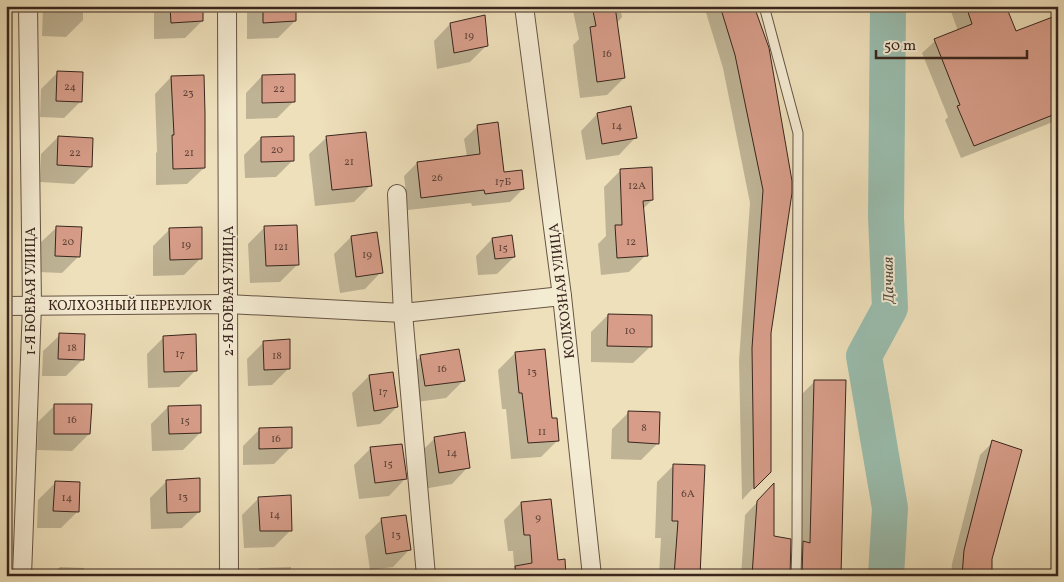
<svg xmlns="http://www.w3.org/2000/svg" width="1064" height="582" viewBox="0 0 1064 582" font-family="Vollkorn,serif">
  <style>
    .shadow { fill: #0003 }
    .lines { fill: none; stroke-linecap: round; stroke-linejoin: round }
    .river { stroke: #99bdae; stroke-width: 36 }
    .building { fill: #d79d89; stroke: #39251d }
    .lane-casing { stroke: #665444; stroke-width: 11 }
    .street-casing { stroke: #665444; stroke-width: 20 }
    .lane { stroke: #f4ebd3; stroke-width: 9 }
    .street { stroke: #f4ebd3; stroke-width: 18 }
    .labels { text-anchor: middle; stroke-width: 4; stroke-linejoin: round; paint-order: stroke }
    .number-label { font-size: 11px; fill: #604338 }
    .street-label { font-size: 14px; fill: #39251d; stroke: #f4ebd3 }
    .water-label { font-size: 15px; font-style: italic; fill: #514b41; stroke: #f4ebd3 }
  </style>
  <rect width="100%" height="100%" fill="#eee0bb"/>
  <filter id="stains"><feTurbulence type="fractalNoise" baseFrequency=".004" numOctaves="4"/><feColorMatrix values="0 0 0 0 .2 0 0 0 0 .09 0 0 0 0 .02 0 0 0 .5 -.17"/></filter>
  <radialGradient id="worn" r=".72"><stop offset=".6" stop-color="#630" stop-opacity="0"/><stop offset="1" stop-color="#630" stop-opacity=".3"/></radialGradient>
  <g class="shadow">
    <polygon points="44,6 83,6 83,20 66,37 42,36 43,8"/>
    <polygon points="154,6 202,6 202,21 185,38 154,39"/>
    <polygon points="253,6 295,6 295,21 278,38 247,39 247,12"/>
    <polygon points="572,6 620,6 622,17 616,24 624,78 607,95 580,98 573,45 579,39"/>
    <polygon points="704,6 753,6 766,43 770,332 769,471 742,500 739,361 750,203 723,68"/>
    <polygon points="949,6 1008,6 1005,7 1015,33 1058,16 1058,120 961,158 945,120 948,117 922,53 935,41 958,31"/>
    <polygon points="450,24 487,45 470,62 437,69 434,41"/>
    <polygon points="58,72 81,101 64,118 40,117 41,89"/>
    <polygon points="262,76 293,102 277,118 246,119 246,93"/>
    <polygon points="171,77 204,168 187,184 156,185 156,153 157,152 155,94"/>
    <polygon points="597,114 635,138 619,155 586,160 581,131"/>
    <polygon points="478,126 503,173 523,189 510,202 472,206 471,203 408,210 404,176 417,163 467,157 464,139"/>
    <polygon points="364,134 370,186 354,202 315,206 309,154 326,138"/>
    <polygon points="58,137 91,167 74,184 40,182 41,154"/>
    <polygon points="261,138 293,160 276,177 245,178 244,155"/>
    <polygon points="621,170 652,200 643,209 646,255 629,272 601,275 598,244 606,236 604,187"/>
    <polygon points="265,227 297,265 280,282 250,283 248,244"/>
    <polygon points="56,228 79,256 62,273 38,272 39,244"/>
    <polygon points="170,229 201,258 184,275 153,276 153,246"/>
    <polygon points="351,237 381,272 365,289 340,293 334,254"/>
    <polygon points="492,239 514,257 497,274 478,275 476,256"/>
    <polygon points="608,315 650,347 633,363 591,362 591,332"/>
    <polygon points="60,335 83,359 66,376 42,376 43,351"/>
    <polygon points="164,337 196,370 179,387 148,388 147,354"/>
    <polygon points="264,342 289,368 272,385 248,386 247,359"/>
    <polygon points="515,353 551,420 558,440 541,457 511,459 506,409 502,409 498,370"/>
    <polygon points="421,356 463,381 446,398 409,403 404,373"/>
    <polygon points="369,376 397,407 380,424 357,427 352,393"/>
    <polygon points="815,381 839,576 797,576 802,394"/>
    <polygon points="55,405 89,434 72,451 37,450 38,422"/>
    <polygon points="168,407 200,433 183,450 152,451 151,424"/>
    <polygon points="629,412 658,443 641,460 611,459 612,429"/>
    <polygon points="260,429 291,447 274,464 243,465 243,446"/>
    <polygon points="435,438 468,467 452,484 423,489 418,455"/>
    <polygon points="993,442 990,576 951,576 952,564 980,455"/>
    <polygon points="371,448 405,479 389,496 359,499 354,465"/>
    <polygon points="674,465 699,576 659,576 661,538 655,538 657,482"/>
    <polygon points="167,481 199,512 182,528 151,529 150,498"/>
    <polygon points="55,483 78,511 61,528 37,528 38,500"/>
    <polygon points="773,486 773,537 780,576 741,576 745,515"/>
    <polygon points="259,498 291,530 274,547 244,548 242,515"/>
    <polygon points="521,503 557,561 565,576 515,576 513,551 508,551 504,520"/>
    <polygon points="382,519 409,550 393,567 370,570 365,536"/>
    <polygon points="60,567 84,568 83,576 51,576"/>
    <polygon points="291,567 291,576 252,576 260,568"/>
    <polygon points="196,572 196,576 162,576 165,573"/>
  </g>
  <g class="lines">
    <polyline class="river" points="886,576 890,508 864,356 890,308 886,217 888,6"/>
  </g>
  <g class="building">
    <polygon points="170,6 203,6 203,21 171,23"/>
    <polygon points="263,6 296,6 296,21 263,23"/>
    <polygon points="592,6 615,6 625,78 597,82 590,27 596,26"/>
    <polygon points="720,6 754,6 769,48 792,181 792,193 771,333 771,472 754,489 752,348 763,190 735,55"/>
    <polygon points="966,6 1006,6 1016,31 1058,15 1058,113 974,146 957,106 960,105 934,39 972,24"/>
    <polygon points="485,15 488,46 454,53 450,23"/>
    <polygon points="57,71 83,72 82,102 56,101"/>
    <polygon points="295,74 295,102 262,103 262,75"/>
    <polygon points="204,75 205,113 205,168 173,169 172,135 174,135 171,76"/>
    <polygon points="631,106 637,138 602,144 597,113"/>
    <polygon points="498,122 504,172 522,170 524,189 485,194 484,190 421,198 417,162 480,154 477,125"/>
    <polygon points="366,132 372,186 332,190 326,136"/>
    <polygon points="58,136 93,138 92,167 57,165"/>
    <polygon points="294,136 294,161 261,162 261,137"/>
    <polygon points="652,167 653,200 643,201 648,256 617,258 615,225 622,225 620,169"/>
    <polygon points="297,225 299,265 266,266 264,226"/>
    <polygon points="56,226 82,227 80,257 55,256"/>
    <polygon points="202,227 202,259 170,260 169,228"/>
    <polygon points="377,232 383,273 356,277 351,236"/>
    <polygon points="512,235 515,257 495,259 492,238"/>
    <polygon points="608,314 652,315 652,347 607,346"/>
    <polygon points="59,333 85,334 84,360 58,359"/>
    <polygon points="196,334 197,371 164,372 163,336"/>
    <polygon points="290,339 290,369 264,370 263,341"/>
    <polygon points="459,349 465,381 425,386 420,355"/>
    <polygon points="545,349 552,418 557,418 559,441 528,443 522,393 519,393 515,352"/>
    <polygon points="393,372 398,407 374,411 369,375"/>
    <polygon points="814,380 846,380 841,576 802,576 803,541 810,543"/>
    <polygon points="54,404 92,404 90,434 54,434"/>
    <polygon points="201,405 201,433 169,434 168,406"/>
    <polygon points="628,411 660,412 659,444 628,442"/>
    <polygon points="292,427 292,448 259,449 259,428"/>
    <polygon points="465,432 470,468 439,473 434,437"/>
    <polygon points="992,440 1022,450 992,559 992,576 962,576 964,550"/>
    <polygon points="402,444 407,479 375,483 370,447"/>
    <polygon points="673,464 705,465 700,576 674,576 678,521 672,521"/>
    <polygon points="200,478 200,512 167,513 166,480"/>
    <polygon points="55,481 80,482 79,512 53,511"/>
    <polygon points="774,483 774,536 791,539 790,576 752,576 757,501"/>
    <polygon points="291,495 292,531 260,531 258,497"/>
    <polygon points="551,499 558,560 565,559 566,576 516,576 515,566 532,563 530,535 524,535 521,502"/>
    <polygon points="406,515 411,550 386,554 381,518"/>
  </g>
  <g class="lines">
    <defs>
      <polyline id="lane" points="764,6 798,133 797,538 796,576"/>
      <g id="street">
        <polyline points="227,6 229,576"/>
        <polyline points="524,6 562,296 592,576"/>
        <polyline points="397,194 403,313 426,576"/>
        <polyline points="6,306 228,304 403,313 562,296"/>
        <polyline points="22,576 32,305 28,6"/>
      </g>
    </defs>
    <use href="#lane" class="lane-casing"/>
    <use href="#street" class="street-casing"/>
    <use href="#lane" class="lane"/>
    <use href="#street" class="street"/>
  </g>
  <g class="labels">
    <g class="number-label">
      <text x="469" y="39">19</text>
      <text x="607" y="57">16</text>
      <text x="70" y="90">24</text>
      <text x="279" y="92">22</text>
      <text x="188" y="96">23</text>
      <text x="617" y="129">14</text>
      <text x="277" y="153">20</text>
      <text x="75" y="156">22</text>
      <text x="189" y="156">21</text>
      <text x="349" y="165">21</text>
      <text x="437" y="181">26</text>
      <text x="503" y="185">17Б</text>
      <text x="637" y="189">12А</text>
      <text x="68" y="245">20</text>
      <text x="631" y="245">12</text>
      <text x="186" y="248">19</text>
      <text x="281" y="250">121</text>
      <text x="503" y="251">15</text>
      <text x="367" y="258">19</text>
      <text x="630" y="334">10</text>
      <text x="72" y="351">18</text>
      <text x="180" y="357">17</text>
      <text x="277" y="359">18</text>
      <text x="442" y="372">16</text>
      <text x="532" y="375">13</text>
      <text x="383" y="395">17</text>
      <text x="72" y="423">16</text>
      <text x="185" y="424">15</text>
      <text x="644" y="431">8</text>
      <text x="542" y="435">11</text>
      <text x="276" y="442">16</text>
      <text x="452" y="456">14</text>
      <text x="388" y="467">15</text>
      <text x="688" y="497">6А</text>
      <text x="183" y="500">13</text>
      <text x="67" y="501">14</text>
      <text x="275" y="518">14</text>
      <text x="538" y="521">9</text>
      <text x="396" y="538">13</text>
    </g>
    <g class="street-label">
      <text transform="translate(30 291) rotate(-90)" y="5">1-Я БОЕВАЯ УЛИЦА</text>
      <text transform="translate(228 291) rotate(-90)" y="5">2-Я БОЕВАЯ УЛИЦА</text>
      <text transform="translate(561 291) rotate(-97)" y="5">КОЛХОЗНАЯ УЛИЦА</text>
      <text x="130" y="310">КОЛХОЗНЫЙ ПЕРЕУЛОК</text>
    </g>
    <g class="water-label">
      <text transform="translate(888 280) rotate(-91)" y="5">Дачная</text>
    </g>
  </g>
  <rect width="1064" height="582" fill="none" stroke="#eee0bb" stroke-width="25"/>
  <rect x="8" y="8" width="1049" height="567" fill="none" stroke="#39251d" stroke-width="2.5"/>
  <rect x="12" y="12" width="1039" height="557" fill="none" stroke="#39251d"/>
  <path d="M876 50v8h151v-8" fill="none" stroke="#39251d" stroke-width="2.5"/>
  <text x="884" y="50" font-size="15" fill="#39251d" stroke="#f4ebd3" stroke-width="4" paint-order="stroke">50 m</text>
  <rect width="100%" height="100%" filter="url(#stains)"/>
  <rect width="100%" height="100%" fill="url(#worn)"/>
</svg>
